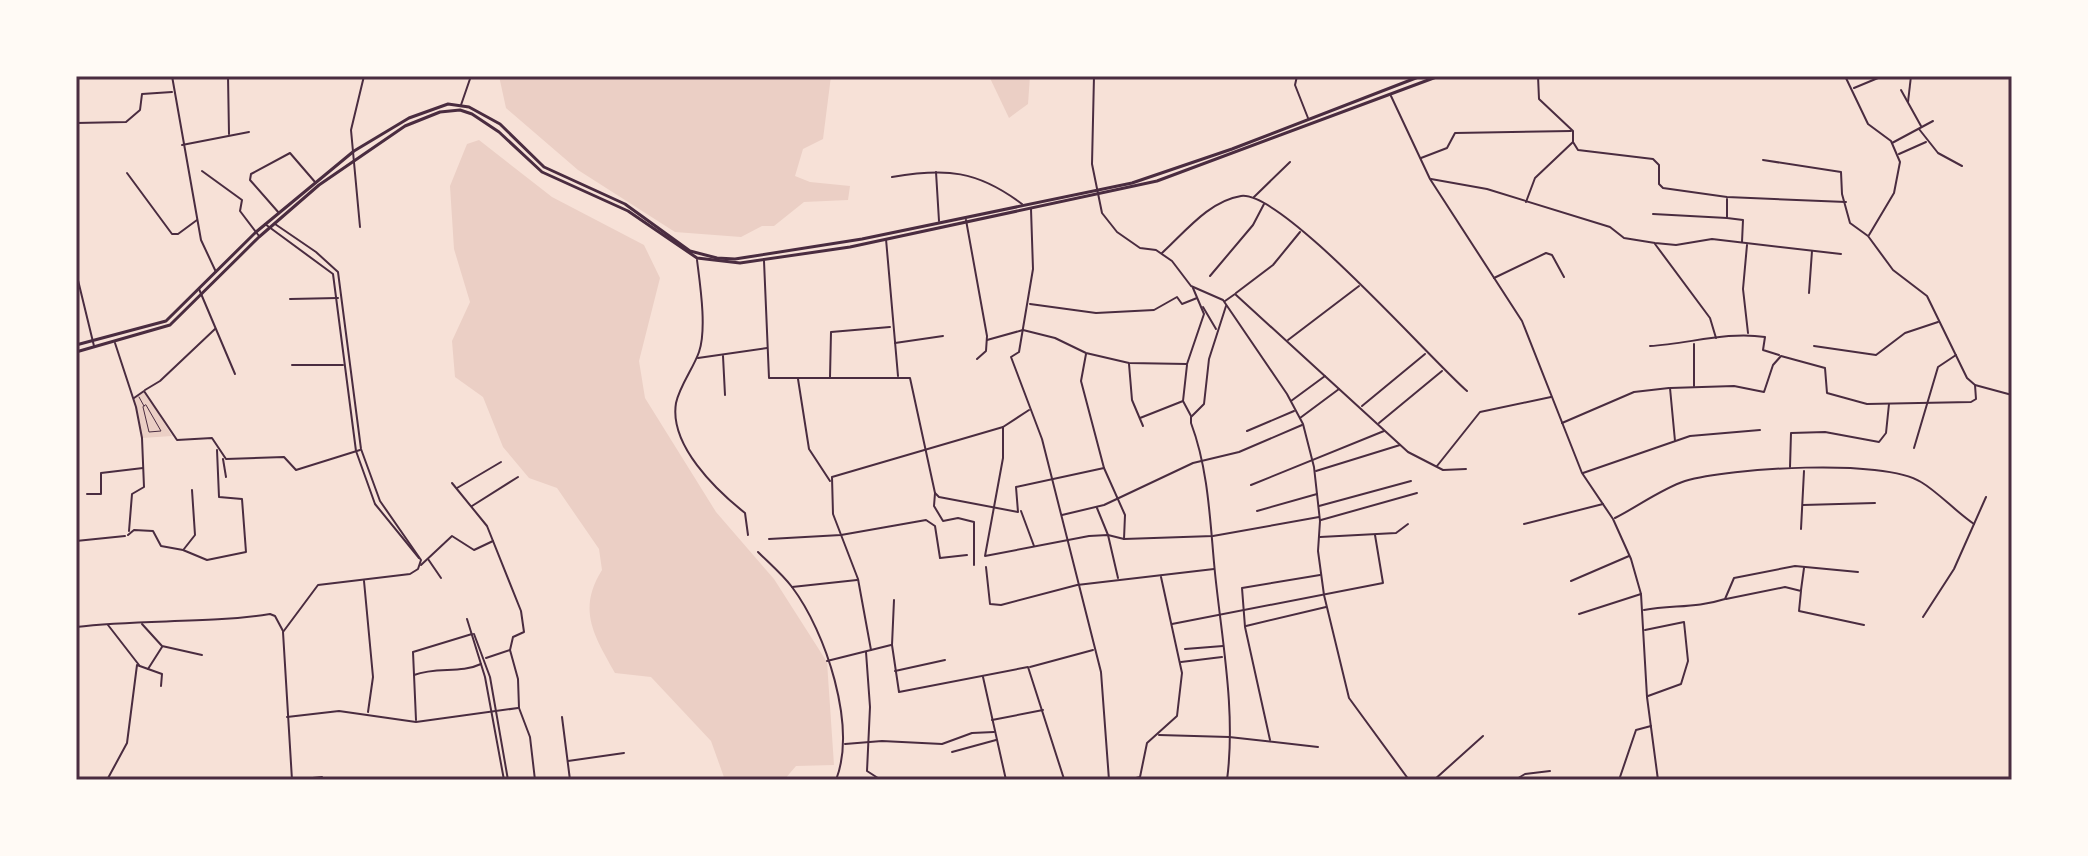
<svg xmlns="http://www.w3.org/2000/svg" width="2088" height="856" viewBox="0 0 2088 856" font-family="'Source Sans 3',sans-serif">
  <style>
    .green { fill: #ebcfc5 }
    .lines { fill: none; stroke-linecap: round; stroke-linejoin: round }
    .pedestrian { stroke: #4a2c40; stroke-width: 1 }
    .minor { stroke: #4a2c40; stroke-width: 2 }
    .tertiary { stroke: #4a2c40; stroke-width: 2 }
    .secondary { stroke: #4a2c40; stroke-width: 3 }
    .neatline { fill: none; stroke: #4a2c40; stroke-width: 3 }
  </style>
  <rect width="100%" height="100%" fill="#f7e1d7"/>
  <g class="green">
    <polygon points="499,76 831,76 823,139 803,149 795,176 810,182 850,186 848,200 804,202 774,226 762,226 741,237 675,232 578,170 506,108"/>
    <polygon points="989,76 1030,76 1028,104 1009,118"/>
    <path d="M479 140 552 197 644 245 660 278 639 361 645 398 716 512 774 579 827 662 834 765 796 766 784 780H725L711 741 651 677 615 673C594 635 577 610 602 570L599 549 557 488 529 478 503 447 483 397 455 377 452 341 470 302 454 249 450 186 467 144Z"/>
    <polygon points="144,391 172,436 142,438 134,398"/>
  </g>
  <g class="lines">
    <g class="pedestrian">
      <polyline points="139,397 144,406"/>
      <polygon points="146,405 161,431 149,432 143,407"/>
    </g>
    <g class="minor">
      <polyline points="228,76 229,134"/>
      <polyline points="1297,76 1295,85 1308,118"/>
      <polyline points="1538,76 1539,99 1573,131 1573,142 1578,150 1653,159 1659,165 1659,184 1663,188 1727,197 1846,202"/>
      <polyline points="1845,76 1868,124 1891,141 1900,162 1894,193 1869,235"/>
      <polyline points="1854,88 1878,78"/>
      <polyline points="1901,90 1921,126"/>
      <polyline points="1908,102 1911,76"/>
      <polyline points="461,105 471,76"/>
      <polyline points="76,123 126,122 140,110 142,94 172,92"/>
      <polyline points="1919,129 1938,153 1962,166"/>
      <polyline points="1892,143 1933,121"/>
      <polyline points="182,145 249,132"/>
      <polyline points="1899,154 1926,142"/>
      <polyline points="1421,158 1447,148 1455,133 1571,131"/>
      <polyline points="1763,160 1841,172 1842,194 1850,223 1868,236 1893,270 1927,296 1967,378 1975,385 2012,395"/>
      <polyline points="202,171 242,200 240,211 259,236"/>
      <polyline points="936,172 939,221"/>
      <polyline points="127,173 172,234 178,234 197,220"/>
      <path d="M892 177C946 168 977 170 1022 204"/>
      <polyline points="1431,179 1487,189 1610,227 1624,238 1655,243 1676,245 1712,239 1841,254"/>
      <polyline points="1254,197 1290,162"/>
      <polyline points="1727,199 1727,218 1743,220 1742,242"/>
      <polyline points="1526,202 1535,178 1573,142"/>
      <polyline points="1031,209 1033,269 1019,352 1011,357 1042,439 1101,672 1109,780"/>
      <polyline points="279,213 250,180 251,174 290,153 315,182"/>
      <polyline points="1653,214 1727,218"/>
      <polyline points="966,220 987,336 986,351 977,359"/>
      <polyline points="360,227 351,130 364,76"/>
      <polyline points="886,239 898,376"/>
      <polyline points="1655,244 1710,318 1716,338"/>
      <polyline points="1747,245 1743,289 1748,333"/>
      <path d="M1162 253C1185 232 1209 201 1241 196 1282 190 1429 358 1467 391"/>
      <path d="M697 260C700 284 707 329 699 352 693 369 680 385 676 403 669 445 716 490 745 513L748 535"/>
      <polyline points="764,261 769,378 910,378 935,493 939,497 1018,512 1016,487 1104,468"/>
      <polyline points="76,272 94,346"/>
      <polyline points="1210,276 1253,225 1264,204"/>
      <polyline points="1494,278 1546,253 1552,255 1564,277"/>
      <polyline points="199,289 235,374"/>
      <polyline points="1236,293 1273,265 1300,232"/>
      <polyline points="1809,293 1812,251"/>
      <polyline points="290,299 338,298"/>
      <polyline points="1225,301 1235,294 1408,452 1443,470 1466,469"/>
      <polyline points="1030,304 1096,313 1154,310 1177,297 1182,304 1197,298"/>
      <path d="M1226 306 1209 359 1204 404 1191 417V423C1209 471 1210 523 1215 573 1222 641 1236 712 1227 780"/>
      <polyline points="1203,307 1216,329"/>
      <polyline points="987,340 1023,330 1055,338 1086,353 1129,363 1187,364 1204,314 1193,288"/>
      <polyline points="1288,340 1359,286"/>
      <polyline points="115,343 136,407 142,438 144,487 132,494 129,531"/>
      <polyline points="895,343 943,336"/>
      <polyline points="1694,344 1694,386"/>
      <path d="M1650 346C1688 344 1727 331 1765 337L1763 350 1779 355"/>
      <polyline points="1814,346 1876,355 1905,333 1938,322"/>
      <polyline points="1086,354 1081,381 1104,468 1125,515 1124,539"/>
      <polyline points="723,356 725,395"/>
      <polyline points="698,358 767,348"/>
      <polyline points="1129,364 1132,400 1143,426"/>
      <polyline points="292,365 343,365"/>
      <polyline points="830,377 831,332 890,327"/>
      <polyline points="798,379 809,449 830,481"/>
      <polyline points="145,390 160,381 215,329"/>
      <polyline points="134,398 144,391 177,440 212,438 226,459 284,457 296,470 360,450"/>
      <polyline points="1183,401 1191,416"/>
      <polyline points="1291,401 1325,376"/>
      <polyline points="1362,406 1425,354"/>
      <polyline points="1140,418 1183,401 1187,365"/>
      <polyline points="1300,418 1339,389"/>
      <polyline points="1379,423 1442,371"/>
      <polyline points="1562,423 1634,392 1669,388"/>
      <polyline points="1003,427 1003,458 985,556 1089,536 1108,535 1124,539 1213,536 1319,517"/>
      <polyline points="1247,431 1294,411"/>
      <polyline points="1675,441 1670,388 1734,386 1764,392 1773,365 1781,356 1825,368 1827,393 1867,404 1971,402 1976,399 1975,385"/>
      <polyline points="1914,448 1938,367 1956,355"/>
      <polyline points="223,459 226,477"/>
      <polyline points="1437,466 1480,412 1551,397"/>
      <polyline points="1790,467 1791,433 1825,432 1879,442 1886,433 1889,404"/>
      <polyline points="1316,471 1400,445"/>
      <polyline points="1583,473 1690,436 1760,430"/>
      <polyline points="452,483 487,526 521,611 524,632 513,637 510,650 518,679 519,708 530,737 535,780"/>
      <polyline points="1251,485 1384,431"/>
      <polyline points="457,488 501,462"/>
      <polyline points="935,493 934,506 943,521 958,518 974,522 974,565"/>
      <polyline points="87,494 101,494 101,473 143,468"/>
      <polyline points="1803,505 1875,503"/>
      <polyline points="472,506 518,477"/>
      <polyline points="1319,506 1411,481"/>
      <polyline points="1097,508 1108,535 1118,578"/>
      <polyline points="1021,511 1034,546"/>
      <polyline points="1257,511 1317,494"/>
      <polyline points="1062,515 1104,505 1193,463 1239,452 1302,425"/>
      <path d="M1615 518C1637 507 1661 489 1685 481 1729 468 1884 458 1921 482 1938 492 1955 511 1974 524"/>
      <polyline points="1321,520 1417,493"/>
      <polyline points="1524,524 1603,504"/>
      <polyline points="1801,529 1804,471"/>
      <polyline points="128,535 134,530 153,531 161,546 183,550 207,560 246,552 242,499 219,497 217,450"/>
      <polyline points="1320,537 1396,533 1408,524"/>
      <polyline points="769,539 841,535 926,520 935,526 940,558 967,555"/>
      <polyline points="76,541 125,536"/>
      <polyline points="184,549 195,535 192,490"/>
      <path d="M758 552C769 563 782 574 792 587 826 632 857 726 836 780"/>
      <polyline points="428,559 441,578"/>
      <polyline points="421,565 452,536 474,550 493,541"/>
      <polyline points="986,567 990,604 1001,605 1077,585 1214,569"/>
      <polyline points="364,581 373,677 368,712"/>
      <polyline points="1571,581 1629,556"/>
      <polyline points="792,587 857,580"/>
      <polyline points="1801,590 1804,568"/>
      <polyline points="1726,599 1785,587 1801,591 1799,611 1864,625"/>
      <polyline points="894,600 892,645 899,692 1028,667 1064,779 1059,780"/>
      <path d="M1644 610C1672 605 1697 608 1725 599L1734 578 1795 566 1858 572"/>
      <polyline points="1579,614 1641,594"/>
      <polyline points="1923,617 1954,569 1986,497"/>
      <polyline points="467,619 485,677 504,780"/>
      <polyline points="142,624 162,646 202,655"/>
      <polyline points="1172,624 1383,583 1375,535"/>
      <polyline points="108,625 139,665"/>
      <polyline points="1246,626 1326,607"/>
      <path d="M76 627C141 619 205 624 270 614L275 616 283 631"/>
      <polyline points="1645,630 1684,622 1688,661 1681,684 1648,696"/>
      <polyline points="474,634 490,677 508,780"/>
      <polyline points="1185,649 1223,646"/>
      <polyline points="871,650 858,579 833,514 832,477 1003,427 1029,410"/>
      <polyline points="866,652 870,707 867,771 881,780"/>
      <polyline points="486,658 510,650"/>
      <polyline points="827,661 891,645"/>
      <polyline points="1181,662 1222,657"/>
      <polyline points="1030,667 1093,650"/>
      <polyline points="148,669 162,647"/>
      <polyline points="895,671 945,660"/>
      <path d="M414 675C437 666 460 674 481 664"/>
      <polyline points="983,677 1006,780"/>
      <polyline points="287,717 339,711 416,722 518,708"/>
      <polyline points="562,717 570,780"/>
      <polyline points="416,720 413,652 472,634"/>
      <polyline points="992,720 1043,710"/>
      <polyline points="1159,735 1229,737 1318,747"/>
      <polyline points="1270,740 1245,627 1242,588 1320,575"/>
      <polyline points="845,744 882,741 942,744 972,733 994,732"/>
      <polyline points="952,752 996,740"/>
      <polyline points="568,761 624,753"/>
      <polyline points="107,780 127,743 137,665 162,674 161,686"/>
      <polyline points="293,780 322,777"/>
      <polyline points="1128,780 1140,777 1147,743 1177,716 1182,673 1161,577"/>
      <polyline points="1434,780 1483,736"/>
      <polyline points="1515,780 1525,774 1550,771"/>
      <polyline points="1619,780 1636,730 1651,726"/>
      <polyline points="1731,780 1755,780"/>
    </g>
    <g class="tertiary">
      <polyline points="172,76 201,240 216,272"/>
      <polyline points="1094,76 1092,164 1102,213 1117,232 1140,248 1156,250 1172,261 1191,286 1223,300 1287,394 1303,424 1314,467 1320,521 1318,551 1324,595 1349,698 1409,780"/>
      <polyline points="1391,96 1430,179 1522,321 1582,473 1613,519 1631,559 1641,594 1647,697 1658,780"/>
      <polyline points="265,224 333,274 356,451 375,504 419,558"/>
      <polyline points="275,224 316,252 338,272 361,449 380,501 421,560 418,569 410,574 318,585 283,632 292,780"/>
    </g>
    <g class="secondary">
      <polyline points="76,345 166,321 256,232 354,151 409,118 448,104 469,107 500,124 544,167 625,204 690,251 717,258 735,259 862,239 1132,183 1232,149 1421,76"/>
      <polyline points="76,352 170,325 259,237 319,185 405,126 440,112 460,110 472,114 499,132 542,172 628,211 697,258 740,263 850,247 1157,181 1439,76"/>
    </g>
  </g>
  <rect width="2088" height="856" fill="none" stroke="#fffaf5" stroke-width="156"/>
  <rect x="78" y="78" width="1932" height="700" class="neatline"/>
</svg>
